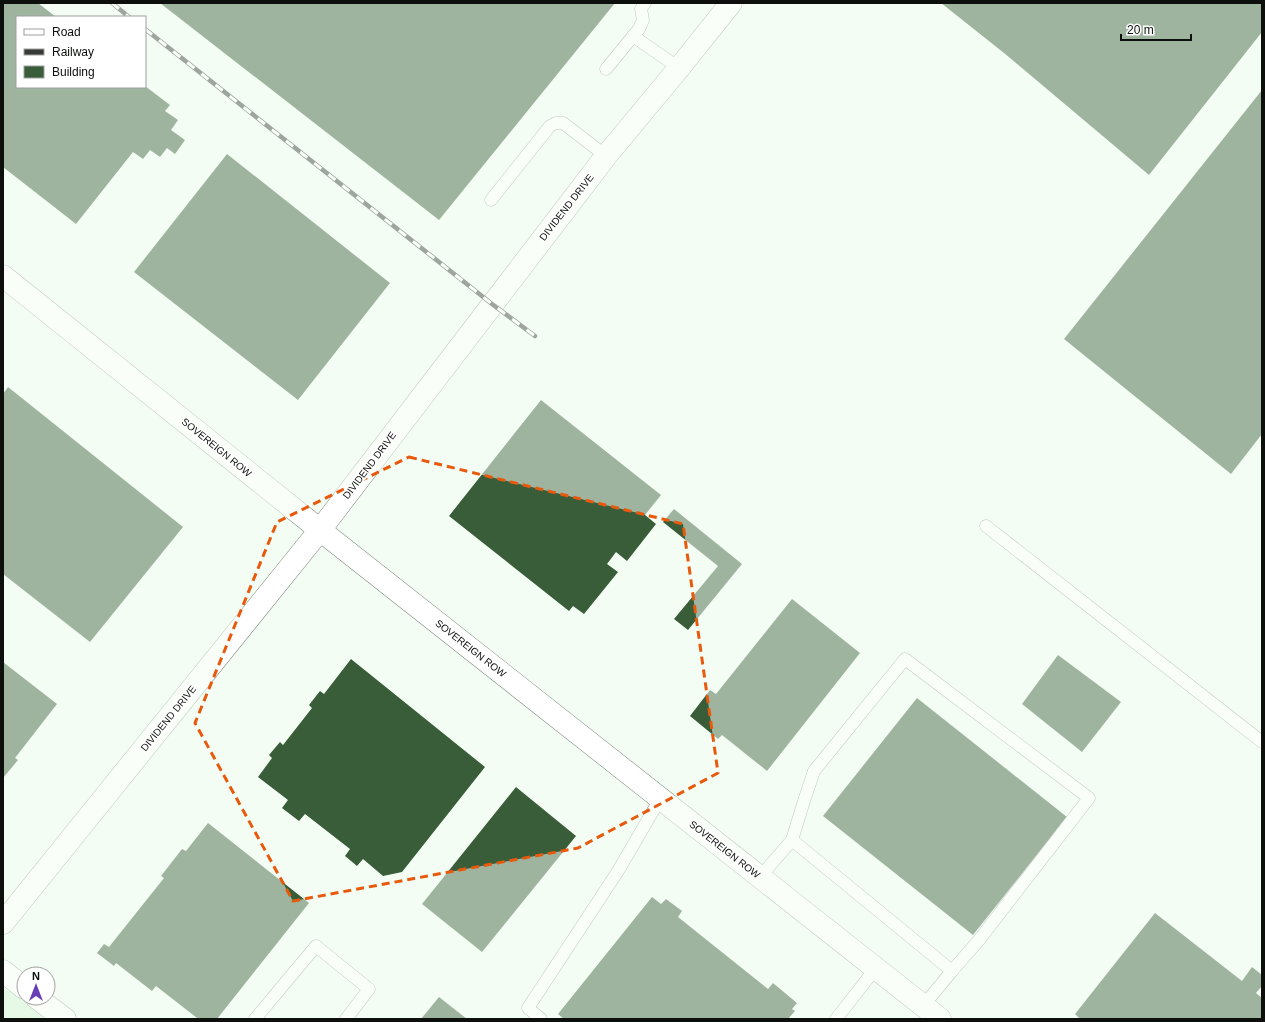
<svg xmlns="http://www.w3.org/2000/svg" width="1265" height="1022" viewBox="0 0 1265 1022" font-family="Helvetica,sans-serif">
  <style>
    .green { fill: #d6f2d6 }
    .building { fill: #395c39 }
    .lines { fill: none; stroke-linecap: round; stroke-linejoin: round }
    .service-casing { stroke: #808880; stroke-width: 13 }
    .minor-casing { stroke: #808880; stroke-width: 23 }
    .service { stroke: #fff; stroke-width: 12 }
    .minor { stroke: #fff; stroke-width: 22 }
    .rail-casing { stroke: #373b37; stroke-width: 4.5 }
    .rail { stroke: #fff; stroke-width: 3; stroke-dasharray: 9; stroke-linecap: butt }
    .marked { fill: none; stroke: #e8590c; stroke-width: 3; stroke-dasharray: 8 5; stroke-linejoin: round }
    .labels { text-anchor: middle; stroke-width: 4; stroke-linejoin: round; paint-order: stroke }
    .street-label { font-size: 10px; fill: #0c0f0c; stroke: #fff }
  </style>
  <rect width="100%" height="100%" fill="#f4fdf4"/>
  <path class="green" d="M3 990C21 993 35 1008 48 1019H3Z"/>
  <g class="building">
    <polygon points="3,3 38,3 56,17 17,17 17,87 145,87 145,86 170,105 165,111 178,120 171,130 185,140 175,154 167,148 160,157 150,150 143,159 133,152 76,224 3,167"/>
    <polygon points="160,3 615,3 439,220"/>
    <polygon points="941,3 1262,3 1262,32 1149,175 1004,53"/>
    <polygon points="1262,90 1262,434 1231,474 1064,339"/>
    <polygon points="227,154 390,283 298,400 134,272"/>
    <polygon points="8,387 183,527 90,642 3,574 3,394"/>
    <polygon points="541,400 661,495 645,515 656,524 627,561 616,552 607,564 618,572 584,614 573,606 569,611 449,516"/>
    <polygon points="674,509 742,564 688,630 674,619 718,566 663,522"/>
    <polygon points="792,599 860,653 767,771 722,735 718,739 690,716 710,690 716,694"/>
    <polygon points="1058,655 1121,702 1082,752 1022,704"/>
    <polygon points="351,659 485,767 402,872 383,876 363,859 357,866 345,856 350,849 305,814 299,821 282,808 288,800 258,777 272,758 269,755 280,742 283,745 312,708 309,705 320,691 324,694"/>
    <polygon points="3,662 57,704 15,758 18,760 3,778"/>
    <polygon points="917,698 1067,817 973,935 823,816"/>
    <polygon points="516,787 576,836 482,952 422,904"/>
    <polygon points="208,823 309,903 217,1019 196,1019 197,1018 156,986 152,991 116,963 114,966 97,953 104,944 109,947 164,878 161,876 182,849 186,851"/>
    <polygon points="652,897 661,904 666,899 682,911 678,917 768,989 773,983 797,1003 792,1009 795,1011 788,1019 564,1019 558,1014"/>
    <polygon points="1155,913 1242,981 1252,967 1262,975 1262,986 1256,993 1262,998 1262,1019 1080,1019 1075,1014"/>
    <polygon points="439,997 467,1019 421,1019"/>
  </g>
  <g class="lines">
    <defs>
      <g id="service">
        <polyline points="633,36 679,68"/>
        <polyline points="606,69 639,29 643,20 641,9 645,3"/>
        <polyline points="491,200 550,126 556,123 563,123 606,156"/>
        <polyline points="986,526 1262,742"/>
        <polyline points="792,840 804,801 814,771 905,659 1089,798 979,940 952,971"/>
        <polyline points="760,877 792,840 952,971 923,1006"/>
        <polyline points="255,1019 316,946 369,989 346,1019"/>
        <polyline points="541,1019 528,1008 618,871 660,799"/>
        <polyline points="836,1019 876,968"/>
      </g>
      <g id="minor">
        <polyline points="3,276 320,530 940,1019"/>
        <polyline points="3,923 320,530 606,156 679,68 731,3"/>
        <polyline points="3,971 24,988"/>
        <polyline points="37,998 65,1019"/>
      </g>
    </defs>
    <use href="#service" class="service-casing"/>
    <use href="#minor" class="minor-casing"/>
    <use href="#service" class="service"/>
    <use href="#minor" class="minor"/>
    <defs>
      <g id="rail">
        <polyline points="112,3 129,17"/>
        <polyline points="145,29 492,304 535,336"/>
      </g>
    </defs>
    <use href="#rail" class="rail-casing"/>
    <use href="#rail" class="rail"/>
  </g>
  <path d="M0 0H1265V1022H0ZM409 457 683 524 718 773 578 848 293 901 195 723 277 522Z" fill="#f4fdf4" fill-opacity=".55" fill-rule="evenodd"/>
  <path class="marked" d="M409 457 683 524 718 773 578 848 293 901 195 723 277 522Z"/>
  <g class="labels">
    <g class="street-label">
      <text transform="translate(566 207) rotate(-52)" y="4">DIVIDEND DRIVE</text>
      <text transform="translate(217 447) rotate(39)" y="4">SOVEREIGN ROW</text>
      <text transform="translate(369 465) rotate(-53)" y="4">DIVIDEND DRIVE</text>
      <text transform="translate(471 648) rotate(38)" y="4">SOVEREIGN ROW</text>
      <text transform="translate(168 718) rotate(-51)" y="4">DIVIDEND DRIVE</text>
      <text transform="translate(725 849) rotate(38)" y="4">SOVEREIGN ROW</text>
    </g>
  </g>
  <rect width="1265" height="1022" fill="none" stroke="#0c0f0c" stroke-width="8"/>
  <rect x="16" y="16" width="130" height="72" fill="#ffffff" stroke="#9e9f9e"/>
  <rect x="24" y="29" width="20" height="6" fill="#ffffff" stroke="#9e9f9e"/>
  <text x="52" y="36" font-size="12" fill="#0c0f0c">Road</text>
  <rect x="24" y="49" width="20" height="6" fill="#373b37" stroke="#9e9f9e"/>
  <text x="52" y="56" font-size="12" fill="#0c0f0c">Railway</text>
  <rect x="24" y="66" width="20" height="12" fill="#395c39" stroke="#9e9f9e"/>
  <text x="52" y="76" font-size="12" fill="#0c0f0c">Building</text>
  <g transform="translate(36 986)"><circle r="19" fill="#ffffff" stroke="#9e9f9e"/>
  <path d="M0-3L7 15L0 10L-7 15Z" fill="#693fb7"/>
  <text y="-6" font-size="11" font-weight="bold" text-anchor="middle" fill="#0c0f0c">N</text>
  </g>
  <path d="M1121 34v6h70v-6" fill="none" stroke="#0c0f0c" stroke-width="2"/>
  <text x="1127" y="34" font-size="12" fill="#0c0f0c" stroke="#ffffff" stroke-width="3" paint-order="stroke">20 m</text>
</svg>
